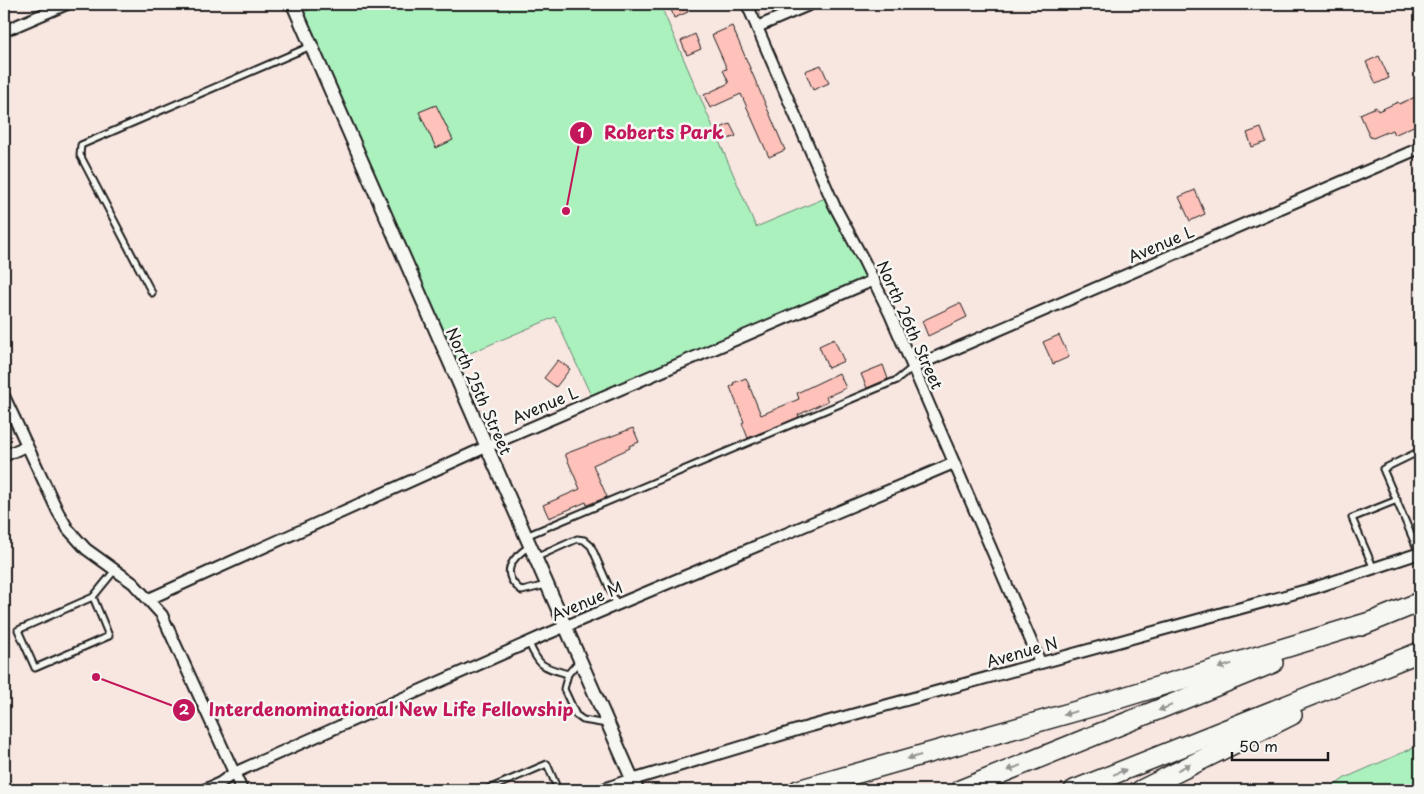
<svg xmlns="http://www.w3.org/2000/svg" width="1424" height="794" viewBox="0 0 1424 794" font-family="'Playpen Sans',sans-serif">
  <style>
    .green { fill: #abf1be; stroke: #64866d }
    .building { fill: #fec2ba; stroke: #1c1c1c }
    .lines { fill: none; stroke-linecap: round; stroke-linejoin: round }
    .service-casing { stroke: #1c1c1c; stroke-width: 9 }
    .minor-casing { stroke: #1c1c1c; stroke-width: 14 }
    .tertiary-casing { stroke: #1c1c1c; stroke-width: 16 }
    .motorway-casing { stroke: #1c1c1c; stroke-width: 22 }
    .service { stroke: #f6f6f2; stroke-width: 5 }
    .minor { stroke: #f6f6f2; stroke-width: 10 }
    .tertiary { stroke: #f6f6f2; stroke-width: 12 }
    .motorway { stroke: #f6f6f2; stroke-width: 19 }
    .oneway { fill: #949492 }
    .labels { text-anchor: middle; stroke-width: 5; stroke-linejoin: round; paint-order: stroke }
    .street-label { font-size: 16px; fill: #1c1c1c; stroke: #f6f6f2 }
    .leader { fill: none; stroke: #c2185b; stroke-width: 2 }
    .callout-dot { fill: #c2185b; stroke: #f6f6f2; stroke-width: 2 }
    .mark-label { font-size: 15px; text-anchor: middle; font-weight: bold; fill: #fff }
    .callout-label { font-size: 18px; text-anchor: middle; font-weight: bold; fill: #c2185b; stroke: #f6f6f2; stroke-width: 5; stroke-linejoin: round; paint-order: stroke }
  </style>
  <rect width="100%" height="100%" fill="#f8e6e1"/>
  <filter id="ink" filterUnits="userSpaceOnUse"><feTurbulence type="fractalNoise" baseFrequency=".02" numOctaves="2"/><feDisplacementMap in="SourceGraphic" scale="10" xChannelSelector="R" yChannelSelector="G"/><feConvolveMatrix kernelMatrix="1 2 1 2 8 2 1 2 1" color-interpolation-filters="sRGB"/></filter>
  <g filter="url(#ink)">
    <g class="green">
      <polygon points="323,4 660,4 756,227 830,196 874,280 593,400 555,317 449,362 297,15"/>
      <polygon points="1420,745 1420,790 1328,790 1345,778"/>
    </g>
    <g class="building">
      <polygon points="676,4 684,4 688,12 674,18 670,6"/>
      <polygon points="732,26 785,150 769,157 741,94 710,108 704,95 729,83 723,70 727,69 712,35"/>
      <polygon points="695,34 701,49 687,55 681,41"/>
      <polygon points="1379,56 1389,78 1376,84 1366,62"/>
      <polygon points="821,65 829,83 813,90 805,71"/>
      <polygon points="1420,95 1420,123 1394,135 1392,130 1373,138 1370,137 1360,114 1376,107 1378,111 1398,102 1399,104"/>
      <polygon points="436,105 453,140 436,148 419,112"/>
      <polygon points="730,124 736,136 723,141 718,129"/>
      <polygon points="1261,128 1266,142 1252,147 1247,133"/>
      <polygon points="1195,190 1205,214 1190,221 1179,197"/>
      <polygon points="958,304 961,304 967,317 928,336 922,321"/>
      <polygon points="1059,335 1069,357 1053,364 1043,342"/>
      <polygon points="834,339 844,361 828,368 819,346"/>
      <polygon points="558,360 570,369 556,387 544,378"/>
      <polygon points="883,365 888,379 867,388 861,374"/>
      <polygon points="839,373 846,388 826,397 828,401 798,415 799,417 748,438 742,423 744,422 730,387 734,385 733,383 746,378 761,415 799,399 797,393"/>
      <polygon points="633,428 639,442 629,446 630,448 593,465 607,497 587,505 586,502 549,518 543,505 580,489 565,454"/>
    </g>
    <g class="lines">
      <defs>
        <g id="service">
          <polyline points="152,293 80,155 81,145 311,46"/>
          <polyline points="526,536 897,380 913,367"/>
          <path d="M530 546C511 558 499 574 522 591L546 585"/>
          <polyline points="1419,553 1383,469 1420,451"/>
          <polyline points="535,558 577,539 584,540 591,546 617,605"/>
          <polyline points="1374,569 1352,518 1397,500"/>
          <polyline points="93,597 109,636 35,668 18,630 93,597 115,570"/>
          <path d="M529 643C539 667 543 667 568 674"/>
          <polyline points="580,660 568,674 564,689 576,715 583,720 607,724"/>
          <polyline points="486,790 547,764 558,790"/>
        </g>
        <g id="minor">
          <polyline points="747,4 834,205 864,261 890,314 1040,662"/>
          <polyline points="757,27 811,4"/>
          <polyline points="4,31 67,4"/>
          <polyline points="913,367 1420,148"/>
          <polyline points="4,396 58,512 68,529 86,549 133,583 162,615 242,790"/>
          <polyline points="4,456 26,446"/>
          <polyline points="149,599 486,447 874,280"/>
          <polyline points="632,780 804,728 1314,588 1420,553"/>
          <polyline points="204,790 220,783 234,773 545,635 954,463"/>
        </g>
        <g id="tertiary">
          <polyline points="293,4 637,790"/>
          <polyline points="604,790 632,780"/>
        </g>
        <g id="motorway">
          <polyline points="1361,626 1420,602"/>
          <polyline points="798,790 1101,704 1373,621"/>
          <polyline points="960,790 1273,663"/>
          <polyline points="1074,790 1420,652"/>
          <polyline points="1141,790 1292,715"/>
        </g>
      </defs>
      <use href="#service" class="service-casing"/>
      <use href="#minor" class="minor-casing"/>
      <use href="#tertiary" class="tertiary-casing"/>
      <use href="#motorway" class="motorway-casing"/>
      <use href="#service" class="service"/>
      <use href="#minor" class="minor"/>
      <use href="#tertiary" class="tertiary"/>
      <use href="#motorway" class="motorway"/>
    </g>
    <defs><path id="oneway-solid" d="M-6-.8H1V-3.2L6.5 0L1 3.2V.8H-6Z" transform="scale(1.25)"/></defs>
    <g class="oneway">
      <use href="#oneway-solid" transform="translate(1225 666) rotate(163)"/>
      <use href="#oneway-solid" transform="translate(1165 708) rotate(158)"/>
      <use href="#oneway-solid" transform="translate(1070 713) rotate(164)"/>
      <use href="#oneway-solid" transform="translate(914 757) rotate(164)"/>
      <use href="#oneway-solid" transform="translate(1184 767) rotate(-26)"/>
      <use href="#oneway-solid" transform="translate(1014 768) rotate(158)"/>
      <use href="#oneway-solid" transform="translate(1120 772) rotate(-22)"/>
    </g>
  </g>
  <g class="labels">
    <g class="street-label">
      <text transform="translate(1161 244) rotate(-23)" y="6">Avenue L</text>
      <text transform="translate(910 325) rotate(66)" y="6">North 26th Street</text>
      <text transform="translate(479 391) rotate(66)" y="6">North 25th Street</text>
      <text transform="translate(545 405) rotate(-23)" y="6">Avenue L</text>
      <text transform="translate(587 601) rotate(-23)" y="6">Avenue M</text>
      <text transform="translate(1022 652) rotate(-16)" y="6">Avenue N</text>
    </g>
  </g>
  <path class="leader" d="M566 211L581 133M96 677L184 710"/>
  <g class="callout-dot">
    <circle cx="566" cy="211" r="5"/>
    <circle cx="96" cy="677" r="5"/>
    <circle cx="581" cy="133" r="12"/>
    <circle cx="184" cy="710" r="12"/>
  </g>
  <g class="mark-label">
    <text x="581" y="138">1</text>
    <text x="184" y="715">2</text>
  </g>
  <g class="callout-label">
    <text x="664" y="139">Roberts Park</text>
    <text x="391" y="716">Interdenominational New Life Fellowship</text>
  </g>
  <rect width="1424" height="794" fill="none" stroke="#f6f6f2" stroke-width="20"/>
  <rect x="10" y="10" width="1404" height="774" fill="none" stroke="#1c1c1c" stroke-width="2" filter="url(#ink)"/>
  <path d="M1232 752v8h96v-8" fill="none" stroke="#1c1c1c" stroke-width="2.5"/>
  <text x="1239" y="752" font-size="15" fill="#1c1c1c" stroke="#f6f6f2" stroke-width="4" paint-order="stroke">50 m</text>
</svg>
